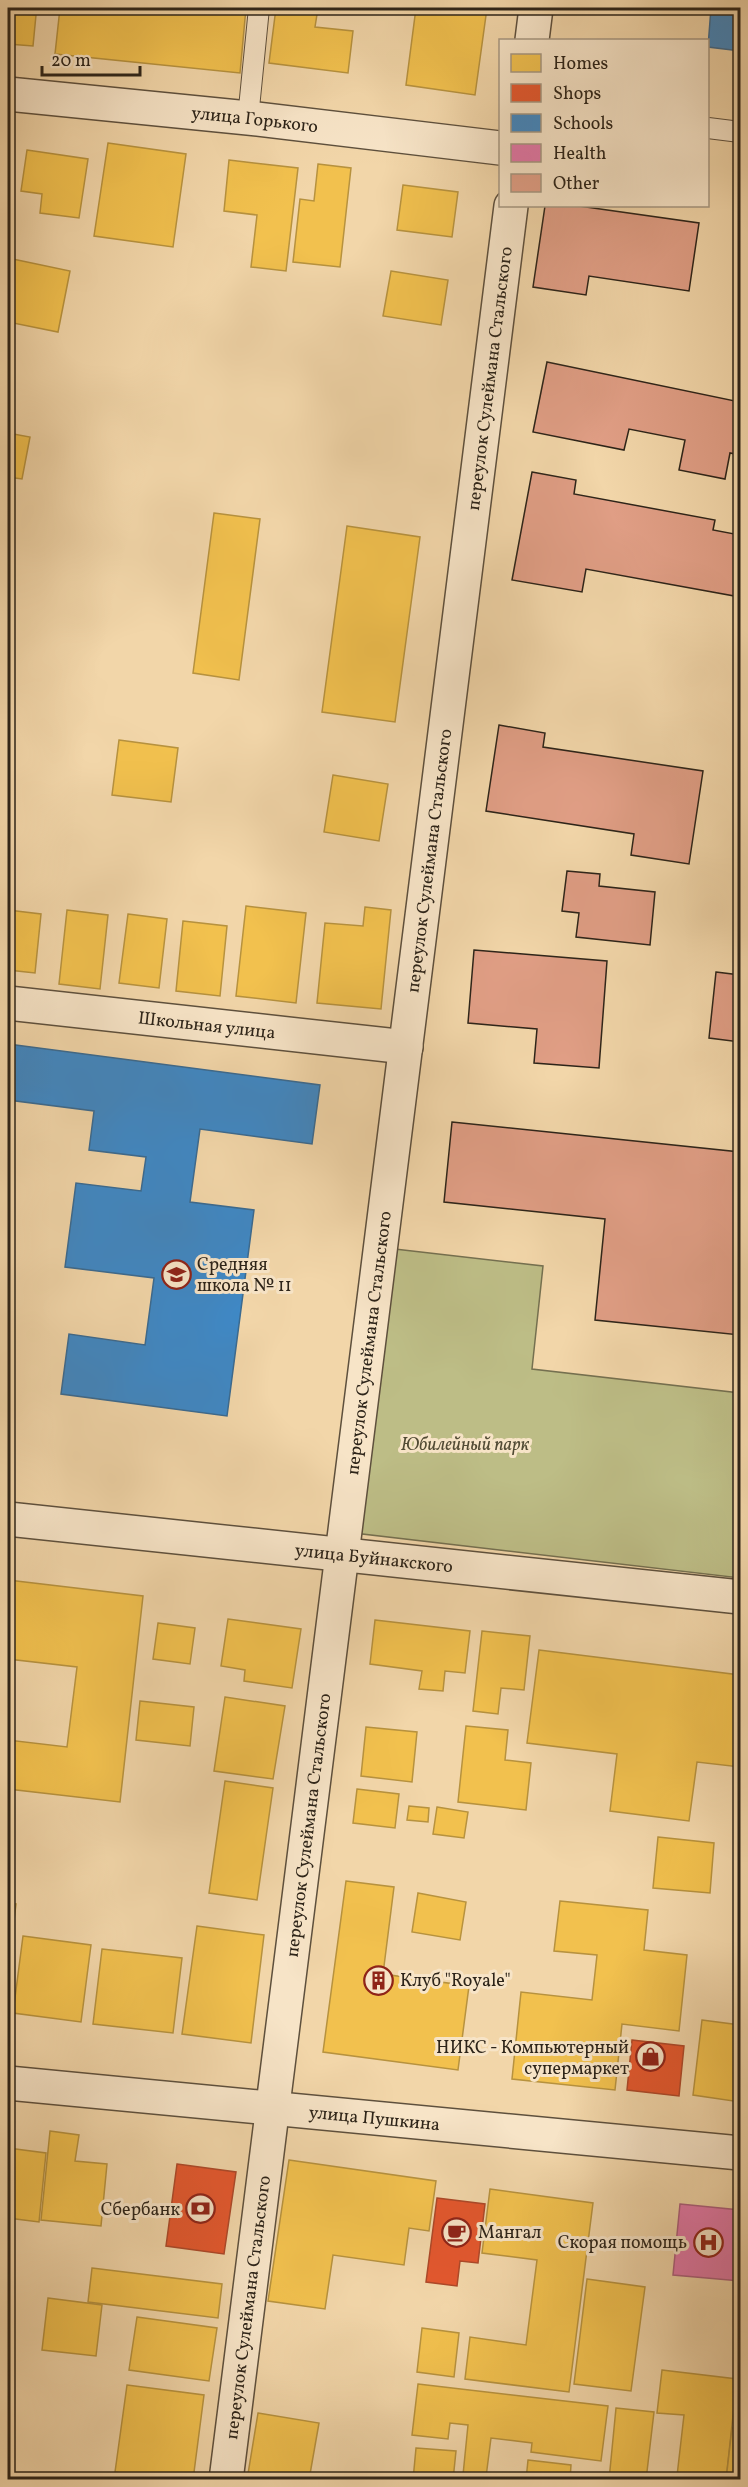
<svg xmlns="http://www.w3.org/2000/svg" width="748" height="2487" viewBox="0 0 748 2487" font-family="Vollkorn,serif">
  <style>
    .green { fill: #bdbd86; stroke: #757050; stroke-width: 1.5 }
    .homes { fill: #f2c14e; stroke: #b7923e; stroke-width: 1.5 }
    .shops { fill: #e4572e; stroke: #ad4828; stroke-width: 1.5 }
    .schools { fill: #3f88c5; stroke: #3a6a91; stroke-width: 1.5 }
    .health { fill: #e377a8; stroke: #ac5e7d; stroke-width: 1.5 }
    .building { fill: #e09e85; stroke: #2d2419; stroke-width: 1.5 }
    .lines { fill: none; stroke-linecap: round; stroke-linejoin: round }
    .service-casing { stroke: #5e503d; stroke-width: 22 }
    .minor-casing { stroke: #5e503d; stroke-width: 36 }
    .service { stroke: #f7e4c7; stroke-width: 20 }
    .minor { stroke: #f7e4c7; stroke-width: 33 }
    .labels { text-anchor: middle; stroke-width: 6; stroke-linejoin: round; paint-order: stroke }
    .street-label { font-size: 18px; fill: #2d2419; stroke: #f7e4c7 }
    .poi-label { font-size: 18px; fill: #2d2419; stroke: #f7e4c7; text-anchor: start }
    .park-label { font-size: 18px; font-style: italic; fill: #514a34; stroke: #f7e4c7 }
  </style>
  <rect width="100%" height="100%" fill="#f2d6a9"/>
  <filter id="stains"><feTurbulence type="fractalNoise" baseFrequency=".00333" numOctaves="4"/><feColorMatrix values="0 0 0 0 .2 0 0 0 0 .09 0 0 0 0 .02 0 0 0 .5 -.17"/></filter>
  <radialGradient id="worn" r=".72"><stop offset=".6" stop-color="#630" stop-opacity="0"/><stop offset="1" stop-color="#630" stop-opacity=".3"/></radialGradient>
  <polygon class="green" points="386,1248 543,1266 532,1369 740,1393 740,1578 354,1533"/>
  <g class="homes">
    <polygon points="60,8 246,8 240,73 55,54"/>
    <polygon points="276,8 318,8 315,27 353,31 348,73 269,63"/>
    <polygon points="416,8 487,8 475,95 406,85"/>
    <polygon points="8,13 36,15 33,46 8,44"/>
    <polygon points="108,143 186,154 173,247 94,236"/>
    <polygon points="27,150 88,159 79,218 40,213 42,194 21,191"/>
    <polygon points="229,160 298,168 286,271 251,267 257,215 224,211"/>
    <polygon points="318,164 351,168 340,267 293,262 300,199 314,201"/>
    <polygon points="403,185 458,192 452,237 397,230"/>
    <polygon points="8,258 70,271 58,332 8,322"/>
    <polygon points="391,271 448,280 441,325 383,316"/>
    <polygon points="8,433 30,437 22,479 8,477"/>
    <polygon points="214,513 260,519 239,680 193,673"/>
    <polygon points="347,526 420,537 395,722 322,712"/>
    <polygon points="119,740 178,748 171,802 112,795"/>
    <polygon points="333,775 388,784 379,841 324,832"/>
    <polygon points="246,906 306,913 296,1003 236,996"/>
    <polygon points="365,907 391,910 381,1009 317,1003 325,923 363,926"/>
    <polygon points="8,910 41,914 35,973 8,970"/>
    <polygon points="67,910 108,915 100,989 59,984"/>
    <polygon points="128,914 167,919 159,988 119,983"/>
    <polygon points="183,921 227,926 220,996 176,991"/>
    <polygon points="8,1580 143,1596 120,1802 8,1789 8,1740 67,1747 77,1667 8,1659"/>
    <polygon points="228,1619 301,1629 292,1688 244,1681 245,1670 221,1666"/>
    <polygon points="375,1620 470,1631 465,1673 445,1671 443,1691 419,1689 422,1671 370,1664"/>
    <polygon points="158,1623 195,1628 190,1664 153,1659"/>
    <polygon points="482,1631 530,1636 524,1690 501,1688 498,1714 473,1711"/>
    <polygon points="539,1650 740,1675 740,1767 697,1762 689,1821 610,1811 617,1754 527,1743"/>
    <polygon points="225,1697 285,1706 273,1779 214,1771"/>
    <polygon points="140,1701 194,1707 190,1746 136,1740"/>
    <polygon points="466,1726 508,1730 505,1760 531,1763 526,1810 458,1802"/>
    <polygon points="366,1727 417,1732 412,1782 361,1776"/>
    <polygon points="225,1781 273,1788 257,1900 209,1893"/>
    <polygon points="357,1789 399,1794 395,1828 353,1823"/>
    <polygon points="409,1806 429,1808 428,1822 407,1820"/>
    <polygon points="437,1807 468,1812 464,1838 433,1834"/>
    <polygon points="658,1837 714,1843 710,1893 653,1888"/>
    <polygon points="346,1881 394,1887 383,1974 469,1986 458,2070 323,2052"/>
    <polygon points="418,1893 466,1902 460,1940 412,1932"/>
    <polygon points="560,1901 648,1910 644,1950 687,1955 679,2031 622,2024 615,2090 512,2079 521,1992 592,2000 597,1955 554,1951"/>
    <polygon points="8,1903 16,1904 8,1970"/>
    <polygon points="197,1926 264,1935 251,2043 182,2034"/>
    <polygon points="23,1936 91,1945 81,2022 13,2013"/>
    <polygon points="102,1949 182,1958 173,2033 93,2024"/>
    <polygon points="702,2020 740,2025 740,2102 693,2095"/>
    <polygon points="50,2131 79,2135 75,2161 107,2164 101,2226 41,2220"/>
    <polygon points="8,2148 46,2153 39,2222 8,2218"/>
    <polygon points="289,2160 436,2181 429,2231 409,2228 404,2265 333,2255 325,2309 268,2301"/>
    <polygon points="490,2189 593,2203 569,2392 465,2379 470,2337 526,2345 537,2260 482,2253"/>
    <polygon points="92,2268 222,2284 218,2318 88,2302"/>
    <polygon points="587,2279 645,2287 631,2391 574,2384"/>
    <polygon points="48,2298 102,2305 96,2356 42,2350"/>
    <polygon points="137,2317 217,2328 209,2381 129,2370"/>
    <polygon points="422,2328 459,2333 454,2377 417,2372"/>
    <polygon points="740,2355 740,2422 732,2422"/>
    <polygon points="662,2370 737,2379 726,2480 677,2476 684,2415 657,2413"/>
    <polygon points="418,2384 608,2406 601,2461 531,2452 532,2443 491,2438 486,2477 463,2475 468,2425 450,2423 448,2439 412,2435"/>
    <polygon points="127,2385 204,2395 193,2480 155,2477 154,2480 140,2480 141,2476 115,2472"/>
    <polygon points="616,2408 654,2412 646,2480 609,2480"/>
    <polygon points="258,2413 319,2423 309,2480 247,2480"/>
    <polygon points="732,2428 740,2429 740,2480 726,2480"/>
    <polygon points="416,2448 456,2451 453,2480 413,2480"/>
    <polygon points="528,2460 571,2465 570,2480 526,2480"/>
  </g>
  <g class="shops">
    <polygon points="632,2040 684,2046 679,2096 627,2090"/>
    <polygon points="177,2164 236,2172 224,2254 166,2246"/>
    <polygon points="437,2198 485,2204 478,2263 460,2261 457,2286 426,2282"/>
  </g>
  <g class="schools">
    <polygon points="711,8 740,8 740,51 708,47"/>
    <polygon points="8,1044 320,1085 312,1144 200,1129 190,1202 254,1210 227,1416 61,1394 69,1334 145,1345 154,1278 65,1267 76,1183 141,1191 146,1157 89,1150 94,1111 8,1100"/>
  </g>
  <polygon class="health" points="680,2204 740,2210 740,2281 673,2275"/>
  <g class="building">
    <polygon points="545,206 579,206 699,223 689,291 589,276 586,295 533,287"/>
    <polygon points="547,362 740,402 740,455 730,453 725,479 679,470 685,440 629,429 624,450 533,432"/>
    <polygon points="532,472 576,480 574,494 715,520 713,530 740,535 740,597 586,569 582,592 512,580"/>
    <polygon points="499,725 545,733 543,747 703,771 689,864 631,855 634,834 486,811"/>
    <polygon points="567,871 600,874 599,886 655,892 650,945 576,937 579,913 562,911"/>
    <polygon points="474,950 607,961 599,1068 534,1063 537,1029 468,1023"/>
    <polygon points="716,972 740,975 740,1042 709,1038"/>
    <polygon points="452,1122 740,1152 740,1335 595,1320 605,1219 444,1202"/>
  </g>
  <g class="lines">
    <defs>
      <g id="service">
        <polyline points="248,118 259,8"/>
        <polyline points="708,128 740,132"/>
      </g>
      <g id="minor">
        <polyline points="532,40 536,8"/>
        <path id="s1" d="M8 94 248 118 500 148"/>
        <path id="s2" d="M8 1003 406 1047"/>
        <path id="s3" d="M8 1519 740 1597"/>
        <path id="s4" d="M8 2083 740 2153"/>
        <path id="s5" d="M226 2480 511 206"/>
      </g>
    </defs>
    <use href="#service" class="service-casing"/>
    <use href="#minor" class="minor-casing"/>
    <use href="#service" class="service"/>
    <use href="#minor" class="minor"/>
  </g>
  <defs>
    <symbol id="school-ring" viewBox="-11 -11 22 22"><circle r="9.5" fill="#f7e4c7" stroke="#8f2418" stroke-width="1.5"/><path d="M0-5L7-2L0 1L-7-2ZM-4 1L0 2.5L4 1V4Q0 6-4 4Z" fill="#8f2418"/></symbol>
    <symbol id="building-ring" viewBox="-11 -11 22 22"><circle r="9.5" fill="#f7e4c7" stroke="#8f2418" stroke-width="1.5"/><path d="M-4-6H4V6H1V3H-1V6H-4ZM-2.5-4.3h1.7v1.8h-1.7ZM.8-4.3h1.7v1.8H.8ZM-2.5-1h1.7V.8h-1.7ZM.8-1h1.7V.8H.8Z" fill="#8f2418"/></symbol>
    <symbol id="shop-ring" viewBox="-11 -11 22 22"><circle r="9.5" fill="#f7e4c7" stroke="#8f2418" stroke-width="1.5"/><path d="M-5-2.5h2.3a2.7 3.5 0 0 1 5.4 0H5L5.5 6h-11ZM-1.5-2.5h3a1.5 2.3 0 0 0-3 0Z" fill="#8f2418"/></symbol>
    <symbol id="bank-ring" viewBox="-11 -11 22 22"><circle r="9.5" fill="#f7e4c7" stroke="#8f2418" stroke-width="1.5"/><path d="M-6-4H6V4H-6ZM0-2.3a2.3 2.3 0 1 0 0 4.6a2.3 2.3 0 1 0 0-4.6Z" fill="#8f2418"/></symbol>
    <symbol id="cafe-ring" viewBox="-11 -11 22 22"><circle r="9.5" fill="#f7e4c7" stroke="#8f2418" stroke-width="1.5"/><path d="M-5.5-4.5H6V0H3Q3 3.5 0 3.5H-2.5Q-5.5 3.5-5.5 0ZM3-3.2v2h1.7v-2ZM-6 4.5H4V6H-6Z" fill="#8f2418"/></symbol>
    <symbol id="hospital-ring" viewBox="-11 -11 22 22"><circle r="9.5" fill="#f7e4c7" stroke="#8f2418" stroke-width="1.5"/><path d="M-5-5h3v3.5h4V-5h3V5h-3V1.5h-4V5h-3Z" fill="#8f2418"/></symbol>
  </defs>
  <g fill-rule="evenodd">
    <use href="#school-ring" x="160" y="1258" width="33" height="33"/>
    <use href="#building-ring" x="362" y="1964" width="33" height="33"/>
    <use href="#shop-ring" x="634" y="2040" width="33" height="33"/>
    <use href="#bank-ring" x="184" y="2192" width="33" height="33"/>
    <use href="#cafe-ring" x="440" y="2216" width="33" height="33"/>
    <use href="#hospital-ring" x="692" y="2226" width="33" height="33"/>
  </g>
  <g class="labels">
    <g class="street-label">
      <text dy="6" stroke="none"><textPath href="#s1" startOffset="248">улица Горького</textPath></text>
      <text dy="6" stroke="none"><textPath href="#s5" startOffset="2118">переулок Сулеймана Стальского</textPath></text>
      <text dy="6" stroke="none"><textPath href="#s5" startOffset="1632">переулок Сулеймана Стальского</textPath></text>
      <text dy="6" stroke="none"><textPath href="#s2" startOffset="200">Школьная улица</textPath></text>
      <text dy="6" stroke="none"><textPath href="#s5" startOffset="1146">переулок Сулеймана Стальского</textPath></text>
      <text dy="6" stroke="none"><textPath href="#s3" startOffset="368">улица Буйнакского</textPath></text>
      <text dy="6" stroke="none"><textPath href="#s5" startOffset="660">переулок Сулеймана Стальского</textPath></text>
      <text dy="6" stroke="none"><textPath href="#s4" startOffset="368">улица Пушкина</textPath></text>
      <text dy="6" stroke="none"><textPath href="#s5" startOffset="174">переулок Сулеймана Стальского</textPath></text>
    </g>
    <g class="poi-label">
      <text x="197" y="1270">Средняя<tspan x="197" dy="21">школа № 11</tspan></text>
      <text x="400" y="1986">Клуб "Royale"</text>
      <text x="629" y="2053" text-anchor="end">НИКС - Компьютерный<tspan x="629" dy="21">супермаркет</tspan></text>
      <text x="180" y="2215" text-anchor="end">Сбербанк</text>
      <text x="478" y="2238">Мангал</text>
      <text x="687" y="2248" text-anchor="end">Скорая помощь</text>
    </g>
    <g class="park-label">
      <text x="465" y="1450">Юбилейный парк</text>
    </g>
  </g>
  <rect width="748" height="2487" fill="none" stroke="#f2d6a9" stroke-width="30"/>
  <rect x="9" y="9" width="730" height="2469" fill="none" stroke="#2d2419" stroke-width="3"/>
  <rect x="15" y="15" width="718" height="2457" fill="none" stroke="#2d2419" stroke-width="1.5"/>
  <rect x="499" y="39" width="210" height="168" fill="#f7e4c7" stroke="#a69781" stroke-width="1.5"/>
  <rect x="511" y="54" width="30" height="18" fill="#f2c14e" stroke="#a69781" stroke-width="1.5"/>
  <text x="553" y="69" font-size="18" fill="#2d2419">Homes</text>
  <rect x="511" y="84" width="30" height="18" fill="#e4572e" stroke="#a69781" stroke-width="1.5"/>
  <text x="553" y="99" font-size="18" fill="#2d2419">Shops</text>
  <rect x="511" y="114" width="30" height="18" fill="#3f88c5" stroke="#a69781" stroke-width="1.5"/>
  <text x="553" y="129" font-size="18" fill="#2d2419">Schools</text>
  <rect x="511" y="144" width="30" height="18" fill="#e377a8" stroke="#a69781" stroke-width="1.5"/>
  <text x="553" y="159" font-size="18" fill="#2d2419">Health</text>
  <rect x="511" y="174" width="30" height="18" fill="#e09e85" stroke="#a69781" stroke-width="1.5"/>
  <text x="553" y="189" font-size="18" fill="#2d2419">Other</text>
  <path d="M42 66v9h98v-9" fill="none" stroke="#2d2419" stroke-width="3"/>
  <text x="51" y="66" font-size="18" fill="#2d2419" stroke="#f7e4c7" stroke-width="4.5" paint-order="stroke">20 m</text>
  <rect width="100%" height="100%" filter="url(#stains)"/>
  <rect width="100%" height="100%" fill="url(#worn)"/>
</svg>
